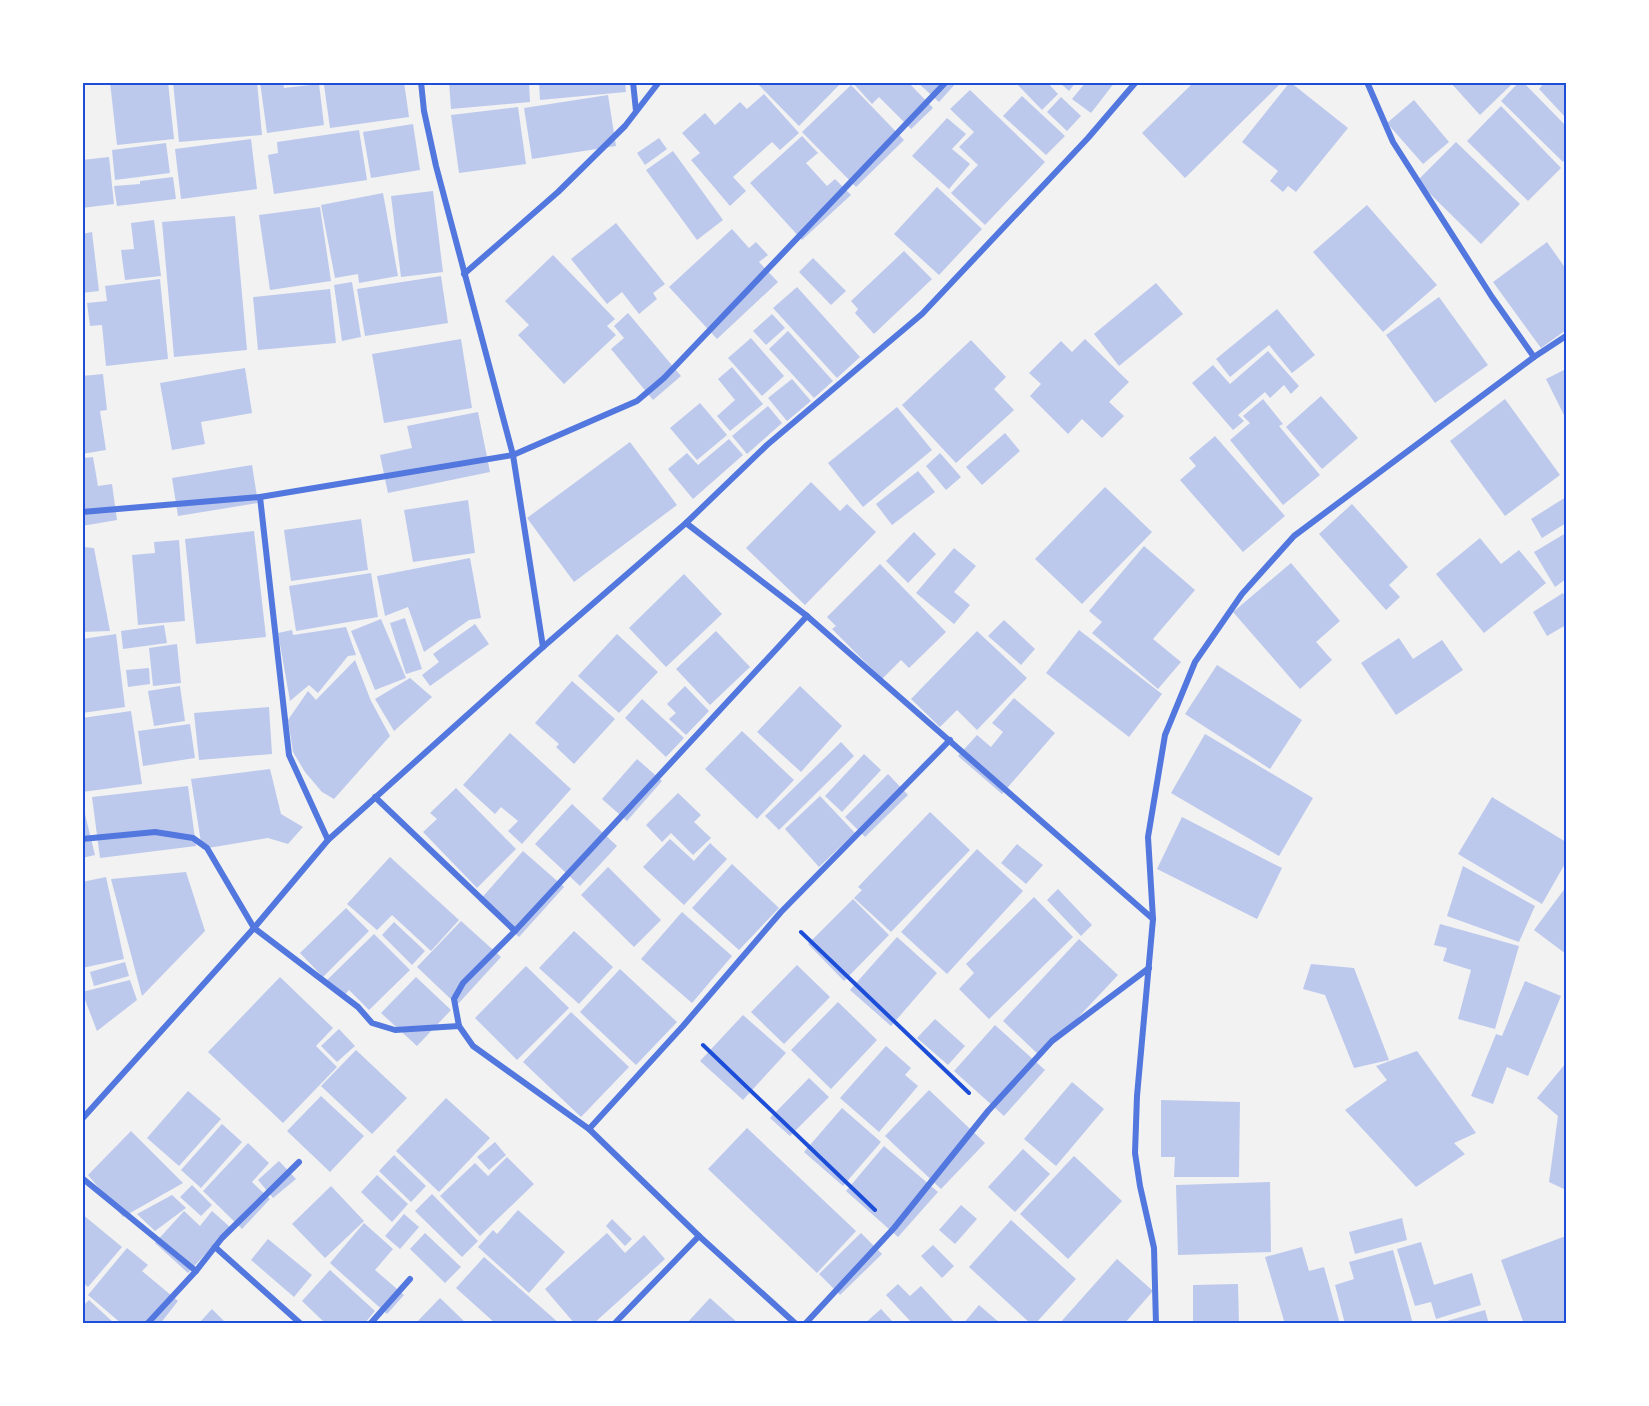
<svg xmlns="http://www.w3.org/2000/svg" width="1649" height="1406" viewBox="0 0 1649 1406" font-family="Karla,sans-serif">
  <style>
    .building { fill: #bdc9ec }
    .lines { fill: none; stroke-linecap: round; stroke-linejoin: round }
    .path { stroke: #1d4ed8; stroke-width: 4 }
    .minor { stroke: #5277de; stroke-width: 6 }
    .neatline { fill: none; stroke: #1d4ed8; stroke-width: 2 }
  </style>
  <rect width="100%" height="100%" fill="#f2f2f2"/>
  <g class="building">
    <polygon points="110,82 168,82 174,139 117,145"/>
    <polygon points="173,82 257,82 262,135 179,142"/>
    <polygon points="260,82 283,82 284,88 319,84 324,125 267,133"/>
    <polygon points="330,82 404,82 409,117 330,128 324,85 330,85"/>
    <polygon points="449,82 529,82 530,102 451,109"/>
    <polygon points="539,82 625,82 626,92 540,100"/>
    <polygon points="756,82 793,84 842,82 799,126"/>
    <polygon points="852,82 908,82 933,108 911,129 879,97 872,104"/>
    <polygon points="917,82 957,82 939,102"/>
    <polygon points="1015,82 1047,82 1058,94 1042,110"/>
    <polygon points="1059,82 1076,82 1069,91"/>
    <polygon points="1086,82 1115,82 1091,113 1072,99"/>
    <polygon points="1194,82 1282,82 1185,178 1142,133"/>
    <polygon points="1290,82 1348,128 1296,192 1288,186 1283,192 1270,181 1278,171 1242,142"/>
    <polygon points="1450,82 1514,82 1480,115"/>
    <polygon points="1519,82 1523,82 1566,126 1566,158 1563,162 1501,101"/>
    <polygon points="1545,82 1564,82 1566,85 1566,118 1539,89"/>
    <polygon points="851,85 904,140 856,187 802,132"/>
    <polygon points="970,90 1045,162 985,225 951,193 978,165 959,147 974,132 950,109"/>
    <polygon points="764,94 799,133 780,150 772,142 733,177 746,191 730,206 691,160 700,153 682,133 705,113 715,125 740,102 747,109"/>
    <polygon points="608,95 616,146 532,159 524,108"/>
    <polygon points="1022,96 1065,136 1046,155 1003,116"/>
    <polygon points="1061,97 1081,116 1067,131 1047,112"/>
    <polygon points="1414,100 1449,142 1423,164 1387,123"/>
    <polygon points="1501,106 1561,168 1528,201 1467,141"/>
    <polygon points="518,107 526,164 459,173 451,115"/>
    <polygon points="947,118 966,134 952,149 970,164 949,189 912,156"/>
    <polygon points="413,124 420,170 371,178 363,132"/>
    <polygon points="359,130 367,180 274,194 268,155 278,153 277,142"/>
    <polygon points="802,136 818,153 806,163 827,186 835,179 851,195 802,240 750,183"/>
    <polygon points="659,138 667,149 645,165 637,153"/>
    <polygon points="251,139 257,189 181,199 175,149"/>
    <polygon points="1456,142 1520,204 1481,244 1417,181"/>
    <polygon points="166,143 170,173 115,180 112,150"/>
    <polygon points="673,151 723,220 697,240 646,170"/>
    <polygon points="109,157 114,204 82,208 82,160"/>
    <polygon points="173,177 176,199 117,206 114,186 140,184 140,181"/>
    <polygon points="937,187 982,229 939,275 894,234"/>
    <polygon points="433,191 443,272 401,277 391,196"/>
    <polygon points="383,193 398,276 359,283 358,274 335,278 321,205"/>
    <polygon points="1367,205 1437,285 1383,332 1313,252"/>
    <polygon points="320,207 331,281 270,290 259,215"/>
    <polygon points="235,216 247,350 174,357 162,222"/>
    <polygon points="154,220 161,276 125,280 121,250 134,249 131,223"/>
    <polygon points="616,223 665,284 653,293 657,299 639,314 622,292 607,304 571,259"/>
    <polygon points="732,229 749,248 756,242 768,255 759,262 778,282 717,339 669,287"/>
    <polygon points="92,232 99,291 82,293 82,234"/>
    <polygon points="1547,242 1566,269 1566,330 1541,348 1493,282"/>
    <polygon points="904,251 932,279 874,334 855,313 858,309 851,301"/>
    <polygon points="553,255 615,319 607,326 616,335 564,384 518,335 529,325 505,301"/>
    <polygon points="813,258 846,291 831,305 799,272"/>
    <polygon points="441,276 448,323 365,336 357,289"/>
    <polygon points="160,279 168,359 106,366 102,325 90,326 87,303 107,301 105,286"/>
    <polygon points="352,282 361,337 342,341 334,285"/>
    <polygon points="1156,283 1183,314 1119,366 1094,334"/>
    <polygon points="797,287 860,357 837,378 773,308"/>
    <polygon points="330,289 336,343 258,350 253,297"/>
    <polygon points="1439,297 1488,365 1435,403 1386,335"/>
    <polygon points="1277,309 1315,355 1292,373 1269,345 1230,377 1216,359"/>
    <polygon points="628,313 681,376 653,400 611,349 624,338 614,326"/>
    <polygon points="772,314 785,328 766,345 753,331"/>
    <polygon points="788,331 833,381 814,398 769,349"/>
    <polygon points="751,338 784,376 762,396 728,358"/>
    <polygon points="461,339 472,408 384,423 372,354"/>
    <polygon points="1085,339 1129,382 1109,402 1124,416 1102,438 1082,419 1068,434 1030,396 1041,384 1029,373 1061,341 1072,352"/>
    <polygon points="971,340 1006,377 994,389 1014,410 956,463 902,405"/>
    <polygon points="1268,351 1299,386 1291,394 1284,385 1270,398 1265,392 1238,415 1244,421 1233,430 1192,383 1213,365 1230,384"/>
    <polygon points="732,367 763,404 730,431 717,416 735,400 718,379"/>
    <polygon points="245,368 252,413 201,422 205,444 172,450 160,383"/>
    <polygon points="1566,369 1566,419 1546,379"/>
    <polygon points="103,374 107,410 100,411 106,450 82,454 82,376"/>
    <polygon points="792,379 811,401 787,421 768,398"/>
    <polygon points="1321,396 1358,438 1322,469 1286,427"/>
    <polygon points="1263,399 1283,424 1279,426 1320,475 1283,505 1230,440 1250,423 1243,416"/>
    <polygon points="1505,399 1560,475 1505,516 1450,441"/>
    <polygon points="700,403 727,435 697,460 670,428"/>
    <polygon points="768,406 782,423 747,454 732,436"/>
    <polygon points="897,407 932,450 863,507 828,463"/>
    <polygon points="478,412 490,472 388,493 380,455 412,448 407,426"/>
    <polygon points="1005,433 1020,451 982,485 966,467"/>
    <polygon points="1215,436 1285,516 1243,552 1180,480 1196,466 1189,458"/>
    <polygon points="729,439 743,455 693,499 668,469 687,453 698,465"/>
    <polygon points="630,442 677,505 574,582 527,518"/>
    <polygon points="940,453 961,477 946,490 926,466"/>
    <polygon points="93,457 98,486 112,484 117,520 82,526 82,458"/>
    <polygon points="252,465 258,503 178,516 172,478"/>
    <polygon points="918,471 935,492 892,525 876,504"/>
    <polygon points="811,482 840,511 847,504 876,532 805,605 746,548"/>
    <polygon points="1105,487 1152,532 1082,604 1035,559"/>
    <polygon points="1566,497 1566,523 1542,538 1531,519"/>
    <polygon points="468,500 475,553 413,562 404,510"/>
    <polygon points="1352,504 1408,567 1389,585 1400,597 1386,610 1319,534"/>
    <polygon points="361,519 368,570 291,581 284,530"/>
    <polygon points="254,531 266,637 196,644 185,539"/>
    <polygon points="914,532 936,554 908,583 886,561"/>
    <polygon points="1566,533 1566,579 1555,587 1534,552"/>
    <polygon points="1480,538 1501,564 1519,550 1546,583 1484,633 1436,574"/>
    <polygon points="179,540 185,621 138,625 132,555 155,553 154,542"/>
    <polygon points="1144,546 1195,590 1153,639 1181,662 1158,689 1092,633 1102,622 1089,611"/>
    <polygon points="82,547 94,548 110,631 82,632"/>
    <polygon points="954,548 976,566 954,592 970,605 954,624 916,593"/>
    <polygon points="470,558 481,618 469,620 424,652 408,607 385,616 377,576"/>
    <polygon points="1291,563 1340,621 1316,642 1332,660 1300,689 1233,612"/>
    <polygon points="880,564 946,632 909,668 901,660 882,679 832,629 836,626 827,617"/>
    <polygon points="371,573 378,617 296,631 289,586"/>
    <polygon points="684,574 722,614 666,667 629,628"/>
    <polygon points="1563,593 1566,599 1566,625 1547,636 1533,612"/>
    <polygon points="405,618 422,669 406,674 390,623"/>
    <polygon points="381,619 406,678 375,690 351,631"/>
    <polygon points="1004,620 1035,649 1021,665 988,636"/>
    <polygon points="475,624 489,644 430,686 422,675 439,662 433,654"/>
    <polygon points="164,625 167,643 123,649 121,631"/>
    <polygon points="346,627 356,655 348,656 318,693 309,685 290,701 278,633 292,630 293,635"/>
    <polygon points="1079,630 1162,694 1129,737 1046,673"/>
    <polygon points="716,631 750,667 710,705 676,669"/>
    <polygon points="977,631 1027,678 977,730 957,710 940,727 911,699"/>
    <polygon points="116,634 125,707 82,713 82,639"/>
    <polygon points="617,634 658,672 619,713 578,676"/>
    <polygon points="1399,638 1413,659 1442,640 1463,670 1396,715 1361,663"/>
    <polygon points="177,644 181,683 153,686 149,648"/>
    <polygon points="355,660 371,701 390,736 334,799 322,792 305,772 293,752 288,720 308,691 316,700"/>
    <polygon points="1217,665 1302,720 1270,769 1185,714"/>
    <polygon points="149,668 150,684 128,687 126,670"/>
    <polygon points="410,678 432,697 394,731 375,699"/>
    <polygon points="572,681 615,719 574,764 556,747 559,744 535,723"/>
    <polygon points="180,686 185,721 154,726 148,691"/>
    <polygon points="685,686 709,711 686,735 669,719 676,713 667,704"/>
    <polygon points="800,686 842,726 801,772 757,732"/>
    <polygon points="1014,698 1055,733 1002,794 958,756 977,735 991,747 1003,732 992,723"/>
    <polygon points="642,699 684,738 666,757 625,718"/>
    <polygon points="269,707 272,754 199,760 194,713"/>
    <polygon points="131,711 142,784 82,792 82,718"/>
    <polygon points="190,724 195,758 143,766 138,731"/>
    <polygon points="742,731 794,780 757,819 705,769"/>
    <polygon points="510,733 571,789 522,844 508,831 518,821 501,807 495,814 463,785"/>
    <polygon points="1205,734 1313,798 1279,856 1171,793"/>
    <polygon points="841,742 854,756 779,830 765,816"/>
    <polygon points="864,754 881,770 842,812 825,796"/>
    <polygon points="637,759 662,781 627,821 602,799"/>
    <polygon points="270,769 281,814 303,827 288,844 268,838 202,849 191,779"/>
    <polygon points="888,774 908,795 865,837 845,817"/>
    <polygon points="188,786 196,846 100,858 92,797"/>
    <polygon points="456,788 516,849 477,888 423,832 437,819 430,813"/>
    <polygon points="678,793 701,815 694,822 711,838 693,855 671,833 662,842 646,825"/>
    <polygon points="820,796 855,833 819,867 785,829"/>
    <polygon points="1492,797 1566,842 1566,862 1542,904 1458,854"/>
    <polygon points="82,802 95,855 82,858"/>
    <polygon points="572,804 617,846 580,886 535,844"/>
    <polygon points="930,812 970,850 891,932 854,898 862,890 858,887"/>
    <polygon points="1182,817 1282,868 1257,919 1157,869"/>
    <polygon points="670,839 694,861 710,843 727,859 684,905 643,867"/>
    <polygon points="1017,844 1043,865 1026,884 1001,863"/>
    <polygon points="977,849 1023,891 947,974 901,932"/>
    <polygon points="523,851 564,887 519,937 479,901"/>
    <polygon points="390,857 459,920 431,951 392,915 377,930 347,904"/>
    <polygon points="732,864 779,908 739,950 692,908"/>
    <polygon points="1463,866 1535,906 1519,942 1447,916"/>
    <polygon points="608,867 661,920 634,947 581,895"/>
    <polygon points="186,872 205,931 142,996 111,879"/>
    <polygon points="106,877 124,959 82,968 82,882"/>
    <polygon points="1566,887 1566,954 1534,930"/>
    <polygon points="1058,889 1092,925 1081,936 1047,900"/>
    <polygon points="1034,897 1073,937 989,1019 959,989 974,973 966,964"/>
    <polygon points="853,899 889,935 844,981 808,944"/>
    <polygon points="346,908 369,931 323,977 300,953"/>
    <polygon points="682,912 732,956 692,1003 641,959"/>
    <polygon points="461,921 501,957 457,1005 417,967"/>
    <polygon points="394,922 425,951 412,965 382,935"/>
    <polygon points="1440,924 1519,946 1495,1029 1458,1019 1471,970 1443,961 1447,948 1434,945"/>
    <polygon points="574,931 613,967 579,1004 539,968"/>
    <polygon points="374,934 410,970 369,1010 349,990 342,998 326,981"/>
    <polygon points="897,937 937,973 891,1026 850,990"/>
    <polygon points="1079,939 1118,975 1041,1057 1003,1021"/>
    <polygon points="125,962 129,976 94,986 90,972"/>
    <polygon points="1311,964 1354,968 1389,1060 1354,1068 1325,995 1303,989"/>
    <polygon points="797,965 830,997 784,1044 751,1012"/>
    <polygon points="526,966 569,1008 517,1060 475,1018"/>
    <polygon points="620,969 677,1022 636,1065 580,1012"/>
    <polygon points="280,977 333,1028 316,1046 337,1067 283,1123 208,1052"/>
    <polygon points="416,977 451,1010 417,1046 381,1013"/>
    <polygon points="130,980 137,1000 97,1031 82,992"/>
    <polygon points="1525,981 1561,996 1528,1076 1507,1067 1493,1104 1471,1096 1496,1034 1502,1036"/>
    <polygon points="838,1002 877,1040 831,1089 791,1050"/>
    <polygon points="571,1012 629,1067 581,1117 523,1062"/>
    <polygon points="743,1015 786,1053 743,1100 700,1061"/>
    <polygon points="935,1019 965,1046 948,1065 917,1038"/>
    <polygon points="995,1025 1045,1070 1004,1116 954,1071"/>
    <polygon points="339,1029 355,1046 337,1062 321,1046"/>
    <polygon points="886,1046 911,1068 905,1075 918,1086 879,1132 840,1098"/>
    <polygon points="356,1050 407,1098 372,1134 321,1086"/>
    <polygon points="1417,1051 1476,1133 1454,1143 1465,1154 1416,1187 1345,1110 1387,1080 1376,1066"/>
    <polygon points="1566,1063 1566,1190 1549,1182 1558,1116 1537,1098"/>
    <polygon points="809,1078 829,1097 790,1136 770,1118"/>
    <polygon points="1072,1082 1104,1109 1056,1166 1024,1139"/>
    <polygon points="929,1090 985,1143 941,1189 885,1136"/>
    <polygon points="188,1091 221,1119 179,1166 147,1138"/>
    <polygon points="321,1096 364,1136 330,1172 287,1131"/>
    <polygon points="446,1098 490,1138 439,1192 396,1151"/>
    <polygon points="1161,1100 1240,1102 1239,1177 1174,1177 1175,1157 1161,1157"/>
    <polygon points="842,1108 881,1142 843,1186 804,1152"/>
    <polygon points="222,1124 242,1142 201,1188 181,1170"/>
    <polygon points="747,1128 856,1231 817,1273 708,1169"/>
    <polygon points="131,1131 183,1183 123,1217 88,1175"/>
    <polygon points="495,1142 506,1155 489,1170 477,1157"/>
    <polygon points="248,1143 269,1163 252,1182 270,1199 242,1229 203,1191"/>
    <polygon points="884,1146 938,1192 898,1237 846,1191"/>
    <polygon points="1023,1149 1050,1174 1015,1212 988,1187"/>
    <polygon points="394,1155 426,1186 411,1202 379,1171"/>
    <polygon points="1074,1156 1122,1201 1068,1259 1020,1214"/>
    <polygon points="507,1157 534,1184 480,1236 440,1196 475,1163 488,1176"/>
    <polygon points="279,1161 296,1179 273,1198 258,1180"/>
    <polygon points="377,1175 408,1204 392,1222 361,1192"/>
    <polygon points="1270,1182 1271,1252 1178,1255 1176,1185"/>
    <polygon points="192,1185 212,1205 201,1216 180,1197"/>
    <polygon points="331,1186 364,1221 325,1258 292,1224"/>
    <polygon points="432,1194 478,1241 462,1257 415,1211"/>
    <polygon points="172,1195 186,1208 155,1231 137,1214"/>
    <polygon points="961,1205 977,1219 955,1244 939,1230"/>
    <polygon points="518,1210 565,1252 529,1293 478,1247 493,1230 497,1234"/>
    <polygon points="184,1211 200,1226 212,1211 230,1227 188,1273 155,1243"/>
    <polygon points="82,1214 122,1247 88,1287 82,1282"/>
    <polygon points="404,1214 419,1227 400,1249 385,1236"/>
    <polygon points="1402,1218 1407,1240 1355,1254 1349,1232"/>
    <polygon points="612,1219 632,1239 625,1246 606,1226"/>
    <polygon points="1011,1220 1076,1279 1035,1324 1031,1324 969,1267"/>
    <polygon points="364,1223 393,1249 375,1270 404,1295 387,1314 330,1263"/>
    <polygon points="425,1233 461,1267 445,1283 410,1249"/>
    <polygon points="607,1233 625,1253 644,1235 665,1259 593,1324 575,1324 545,1289"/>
    <polygon points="861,1233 882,1254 840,1295 819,1274"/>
    <polygon points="1566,1236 1566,1324 1524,1324 1501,1260"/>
    <polygon points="268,1239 312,1275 294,1297 251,1260"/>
    <polygon points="1421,1242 1434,1285 1472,1273 1481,1305 1436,1319 1431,1302 1415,1306 1397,1249"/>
    <polygon points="933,1245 954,1266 942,1278 921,1256"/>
    <polygon points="1302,1247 1309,1271 1324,1267 1340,1324 1285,1324 1265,1257"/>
    <polygon points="127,1248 148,1265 142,1271 178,1301 160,1324 122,1324 88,1295"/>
    <polygon points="1393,1250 1413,1324 1345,1324 1335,1285 1354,1279 1349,1262"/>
    <polygon points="484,1257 560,1324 496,1324 456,1288"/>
    <polygon points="1117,1259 1153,1291 1124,1324 1059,1324"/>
    <polygon points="330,1270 375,1311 364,1324 326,1324 302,1301"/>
    <polygon points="898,1284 910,1296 921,1286 956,1324 913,1324 886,1295"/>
    <polygon points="1238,1284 1239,1324 1193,1324 1193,1285"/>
    <polygon points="440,1298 467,1324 415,1324"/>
    <polygon points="710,1298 739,1324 686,1324"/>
    <polygon points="89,1300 115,1324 82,1324 82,1307"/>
    <polygon points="979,1305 1001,1324 963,1324"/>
    <polygon points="212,1309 227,1324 198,1324"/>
    <polygon points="881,1309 893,1322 864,1324"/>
    <polygon points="1485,1310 1489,1324 1440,1324 1440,1323"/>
  </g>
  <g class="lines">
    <g class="path">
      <polyline points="801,932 969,1093"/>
      <polyline points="703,1045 875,1210"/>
    </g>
    <g class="minor">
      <polyline points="421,82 424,111 436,166 513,455 543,647"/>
      <polyline points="633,82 636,111"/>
      <polyline points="1367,82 1393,142 1492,297 1534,357"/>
      <polyline points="464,274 558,192 625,126 659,82"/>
      <polyline points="260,497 289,755 328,840"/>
      <polyline points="82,512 260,497 513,455 637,401 664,378 946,82"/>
      <polyline points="686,523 807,616 1153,919"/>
      <polyline points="375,797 515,931"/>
      <polyline points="82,839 155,832 193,838 207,848 254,928 358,1007 372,1023 395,1030 459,1026"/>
      <polyline points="82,1119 254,928 328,840 543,647 686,523 767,445 922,314 1088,138 1136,82"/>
      <polyline points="589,1129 683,1026 781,912 950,740"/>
      <polyline points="82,1178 196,1271"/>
      <polyline points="215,1247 301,1324"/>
      <polyline points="147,1324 196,1271 222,1238 299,1162"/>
      <polyline points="370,1324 410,1279"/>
      <polyline points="614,1324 699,1236"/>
      <polyline points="796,1324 699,1236 589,1129 473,1046 459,1026 454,999 463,983 515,931 807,616"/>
      <polyline points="805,1324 894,1228 988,1111 1052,1041 1149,968"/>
      <polyline points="1156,1324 1154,1248 1140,1186 1135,1153 1137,1096 1153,919 1148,837 1165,735 1195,662 1242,594 1294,536 1534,357 1566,336"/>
    </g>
  </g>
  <rect width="1649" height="1406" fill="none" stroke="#ffffff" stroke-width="168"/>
  <rect x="84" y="84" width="1481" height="1238" class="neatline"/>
</svg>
